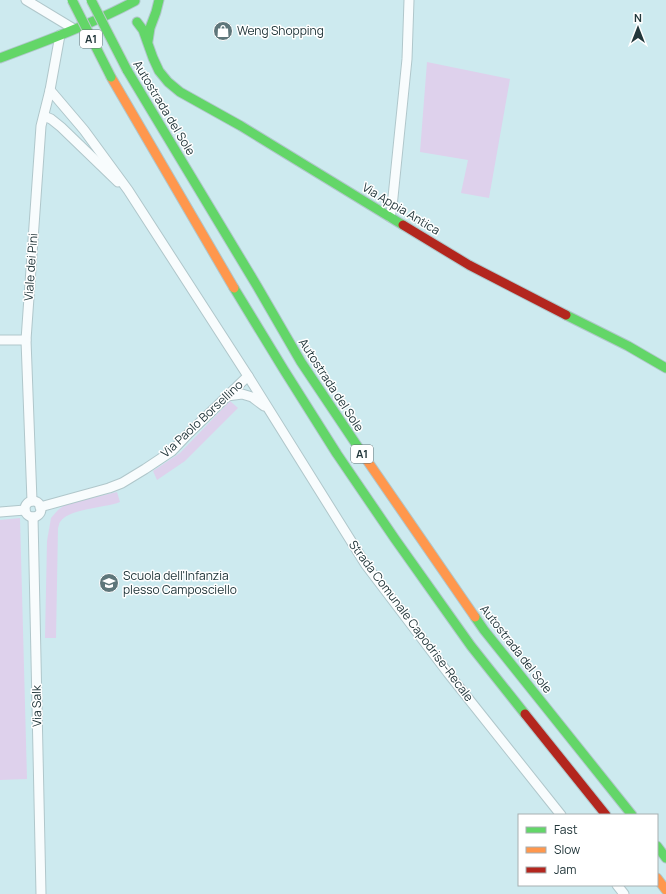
<svg xmlns="http://www.w3.org/2000/svg" width="666" height="894" viewBox="0 0 666 894" font-family="Manrope,sans-serif">
  <style>
    .green { fill: #ded1ec }
    .lines { fill: none; stroke-linecap: round; stroke-linejoin: round }
    .street-casing { stroke: #b0c7cb; stroke-width: 11 }
    .fast-casing { stroke: #b0c7cb; stroke-width: 11 }
    .slow-casing { stroke: #b0c7cb; stroke-width: 11 }
    .jam-casing { stroke: #b0c7cb; stroke-width: 11 }
    .street { stroke: #f8fcfd; stroke-width: 9 }
    .fast { stroke: #63d668; stroke-width: 9 }
    .slow { stroke: #ff974d; stroke-width: 9 }
    .jam { stroke: #b3261e; stroke-width: 9 }
    .fast-bridge-casing { stroke: #b8c8cb; stroke-width: 11; stroke-linecap: butt }
    .fast-bridge { stroke: #63d668; stroke-width: 9 }
    .labels { text-anchor: middle; stroke-width: 3; stroke-linejoin: round; paint-order: stroke }
    .shield { fill: #fff; stroke: #647376; stroke-width: 1 }
    .shield-label { font-size: 11px; font-weight: bold; fill: #22373b }
    .poi-label { font-size: 12px; fill: #22373b; stroke: #fff; text-anchor: start }
    .street-label { font-size: 12px; fill: #22373b; stroke: #fff }
  </style>
  <rect width="100%" height="100%" fill="#cdeaef"/>
  <g class="green">
    <polygon points="427,62 510,79 489,198 461,193 468,160 420,152"/>
    <polygon points="230,401 238,408 185,461 157,480 153,471 180,453"/>
    <path d="M117 492 120 502C106 508 69 508 60 522 59 523 59 526 58 528L56 638H45L47 541 51 518 58 510 66 504Z"/>
    <polygon points="20,518 27,779 0,780 0,520"/>
  </g>
  <g class="lines">
    <defs>
      <g id="street">
        <polyline points="26,0 74,29"/>
        <polyline points="44,116 51,119 61,127 118,182"/>
        <polyline points="390,217 392,207 407,59 409,0"/>
        <polyline points="0,340 26,340"/>
        <polyline points="248,376 366,565 448,673 561,815"/>
        <polyline points="227,396 242,394 252,397 264,406"/>
        <polyline points="32,501 26,340 41,126 50,90 60,35"/>
        <circle cx="33" cy="509" r="8"/>
        <polyline points="40,507 109,488 122,483 145,469 172,451 189,433 248,376 128,190 84,130 50,90"/>
        <polyline points="0,512 25,510"/>
        <polyline points="33,517 41,894"/>
        <polyline points="617,885 624,894"/>
      </g>
      <g id="fast">
        <polyline points="137,22 143,30 153,58 159,71 168,82 180,92 241,126 403,225"/>
        <polyline points="148,41 150,28 156,12 159,0"/>
        <path d="M0 58C46 41 92 24 135 1"/>
        <polyline points="127,70 257,286 301,362 364,456"/>
        <polyline points="234,288 284,370 337,454 395,539 471,646 525,714"/>
        <polyline points="566,315 628,346 666,368"/>
        <polyline points="475,617 484,630 632,815"/>
        <polyline points="657,846 666,858"/>
      </g>
      <g id="slow">
        <polyline points="111,77 234,288"/>
        <polyline points="364,456 475,617"/>
        <polyline points="657,878 666,890"/>
      </g>
      <g id="jam">
        <polyline points="403,225 469,265 566,315"/>
        <polyline points="525,714 606,815"/>
      </g>
    </defs>
    <use href="#street" class="street-casing"/>
    <use href="#fast" class="fast-casing"/>
    <use href="#slow" class="slow-casing"/>
    <use href="#jam" class="jam-casing"/>
    <use href="#street" class="street"/>
    <use href="#fast" class="fast"/>
    <use href="#slow" class="slow"/>
    <use href="#jam" class="jam"/>
    <defs>
      <g id="fast-bridge">
        <polyline points="72,0 111,77"/>
        <polyline points="91,0 127,70"/>
      </g>
    </defs>
    <use href="#fast-bridge" class="fast-bridge-casing"/>
    <use href="#fast-bridge" class="fast-bridge"/>
  </g>
  <defs>
    <symbol id="shop-disc" viewBox="-11 -11 22 22"><circle r="9.5" fill="#5e767a" stroke="#fff"/><path d="M-5-2.5h2.3a2.7 3.5 0 0 1 5.4 0H5L5.5 6h-11ZM-1.5-2.5h3a1.5 2.3 0 0 0-3 0Z" fill="#fff"/></symbol>
    <symbol id="school-disc" viewBox="-11 -11 22 22"><circle r="9.5" fill="#5e767a" stroke="#fff"/><path d="M0-5L7-2L0 1L-7-2ZM-4 1L0 2.5L4 1V4Q0 6-4 4Z" fill="#fff"/></symbol>
  </defs>
  <g fill-rule="evenodd">
    <use href="#shop-disc" x="212" y="20" width="22" height="22"/>
    <use href="#school-disc" x="98" y="572" width="22" height="22"/>
  </g>
  <g class="labels">
    <g class="shield">
      <rect x="80" y="30" width="22" height="18" rx="3"/>
      <rect x="351" y="445" width="22" height="18" rx="3"/>
    </g>
    <g class="shield-label">
      <text x="91" y="43">A1</text>
      <text x="362" y="458">A1</text>
    </g>
    <g class="poi-label">
      <text x="237" y="35">Weng Shopping</text>
      <text x="123" y="580">Scuola dell'Infanzia<tspan x="123" dy="14">plesso Camposciello</tspan></text>
    </g>
    <g class="street-label">
      <text transform="translate(164 108) rotate(59)" y="4">Autostrada del Sole</text>
      <text transform="translate(401 209) rotate(31)" y="4">Via Appia Antica</text>
      <text transform="translate(31 267) rotate(-86)" y="4">Viale dei Pini</text>
      <text transform="translate(331 385) rotate(57)" y="4">Autostrada del Sole</text>
      <text transform="translate(202 419) rotate(-43)" y="4">Via Paolo Borsellino</text>
      <text transform="translate(411 621) rotate(53)" y="4">Strada Comunale Capodrise-Recale</text>
      <text transform="translate(516 649) rotate(52)" y="4">Autostrada del Sole</text>
      <text transform="translate(37 706) rotate(-91)" y="4">Via Salk</text>
    </g>
  </g>
  <rect x="518" y="814" width="140" height="72" fill="#ffffff" stroke="#a7afb1"/>
  <rect x="526" y="827" width="20" height="6" fill="#63d668" stroke="#a7afb1"/>
  <text x="554" y="834" font-size="12" fill="#22373b">Fast</text>
  <rect x="526" y="847" width="20" height="6" fill="#ff974d" stroke="#a7afb1"/>
  <text x="554" y="854" font-size="12" fill="#22373b">Slow</text>
  <rect x="526" y="867" width="20" height="6" fill="#b3261e" stroke="#a7afb1"/>
  <text x="554" y="874" font-size="12" fill="#22373b">Jam</text>
  <g transform="translate(638 28)" stroke="#ffffff" stroke-width="3" paint-order="stroke">
  <path d="M0-3L7 15L0 10L-7 15Z" fill="#22373b"/>
  <text y="-6" font-size="11" font-weight="bold" text-anchor="middle" fill="#22373b">N</text>
  </g>
</svg>
